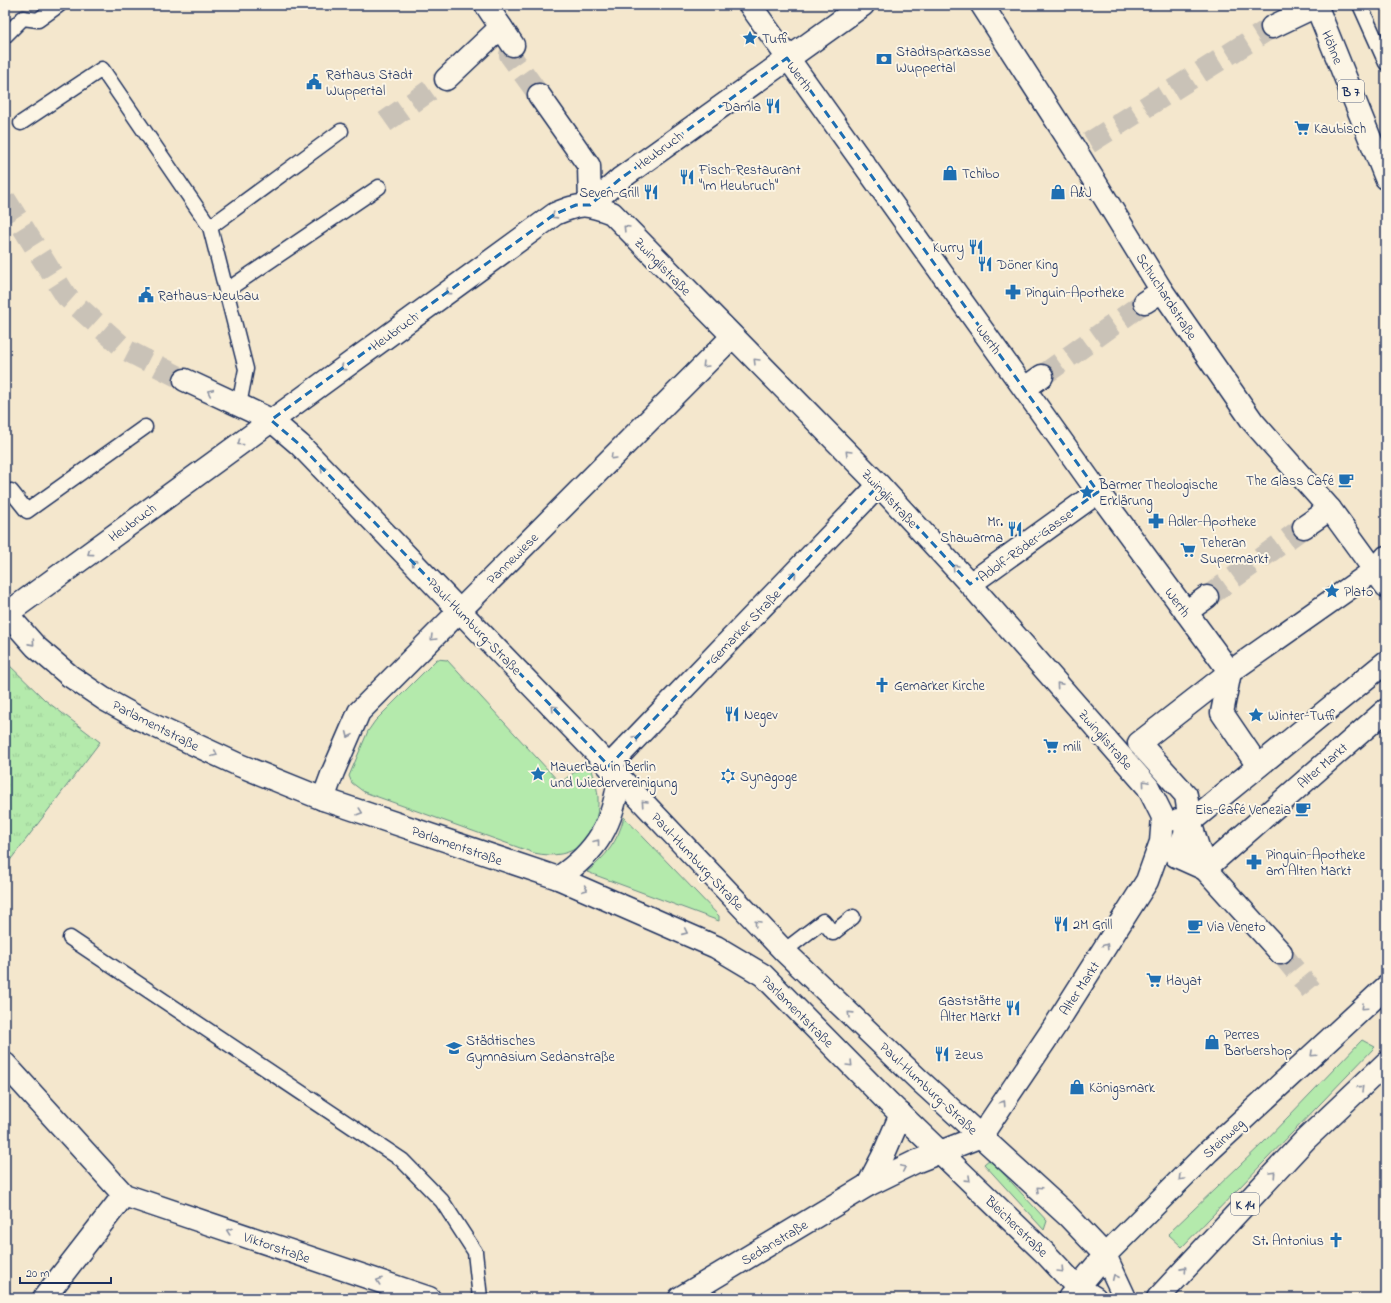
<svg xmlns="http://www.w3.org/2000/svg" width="1391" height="1303" viewBox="0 0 1391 1303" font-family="'Indie Flower',sans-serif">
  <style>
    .green { fill: #b4eaac; stroke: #688c85 }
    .park { fill: url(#park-tufts); stroke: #688c85 }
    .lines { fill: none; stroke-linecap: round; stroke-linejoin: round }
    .street-tunnel { stroke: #c9c2b7; stroke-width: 22; stroke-dasharray: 22 11; stroke-linecap: butt }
    .secondary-tunnel { stroke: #c9c2b7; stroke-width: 22; stroke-dasharray: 22 11; stroke-linecap: butt }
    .lane-casing { stroke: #1b2f5e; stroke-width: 17 }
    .street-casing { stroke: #1b2f5e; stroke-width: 25 }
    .secondary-casing { stroke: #1b2f5e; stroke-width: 25 }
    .primary-casing { stroke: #1b2f5e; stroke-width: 25 }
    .lane { stroke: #fcf5e5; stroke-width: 14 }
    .street { stroke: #fcf5e5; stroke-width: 22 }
    .secondary { stroke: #fcf5e5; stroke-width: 22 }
    .primary { stroke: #fcf5e5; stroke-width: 22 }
    .oneway { stroke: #8c92a2 }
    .marked { fill: none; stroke: #1f6fb2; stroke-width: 3; stroke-dasharray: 8 5; stroke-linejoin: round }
    .labels { text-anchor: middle; stroke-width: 4; stroke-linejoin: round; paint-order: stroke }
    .shield { fill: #fcf5e5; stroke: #5e6a86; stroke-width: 1 }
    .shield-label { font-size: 13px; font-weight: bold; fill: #1b2f5e }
    .poi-label { font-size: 14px; fill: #1b2f5e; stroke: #fcf5e5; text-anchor: start }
    .street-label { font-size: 14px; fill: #1b2f5e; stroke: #fcf5e5 }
  </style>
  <defs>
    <pattern id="park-tufts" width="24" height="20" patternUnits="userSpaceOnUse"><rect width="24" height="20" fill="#b4eaac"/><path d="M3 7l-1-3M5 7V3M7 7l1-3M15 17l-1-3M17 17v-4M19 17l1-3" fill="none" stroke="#9ac996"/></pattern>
  </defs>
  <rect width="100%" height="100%" fill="#f4e7cd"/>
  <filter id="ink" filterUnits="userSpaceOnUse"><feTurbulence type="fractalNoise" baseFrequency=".025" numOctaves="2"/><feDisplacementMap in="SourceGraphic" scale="8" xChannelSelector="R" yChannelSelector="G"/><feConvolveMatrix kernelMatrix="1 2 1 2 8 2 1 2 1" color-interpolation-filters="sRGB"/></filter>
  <g filter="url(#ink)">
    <g class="green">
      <path d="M437 659 447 660 560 783C569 775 580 770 589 761 593 773 597 785 598 797 600 839 574 862 534 853L364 792 352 783 349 776 368 731 375 721Z"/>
      <path d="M624 817 719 916V921L587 872C606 856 618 842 624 817Z"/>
      <polygon points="1362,1040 1375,1047 1182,1247 1168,1234 1263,1143"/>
      <polygon points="990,1159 1047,1221 1044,1230 984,1164"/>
    </g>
    <polygon class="park" points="5,661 45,700 100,742 5,867"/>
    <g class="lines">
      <g class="street-tunnel">
        <polyline points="513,45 510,55 539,95"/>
        <polyline points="385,122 446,79"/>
        <polyline points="1089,143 1272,27"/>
        <polyline points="1042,376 1145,302"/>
        <polyline points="1207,597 1304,527"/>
        <polyline points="1281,953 1311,990"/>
      </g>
      <polyline class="secondary-tunnel" points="5,199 66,296 126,350 185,380"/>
      <defs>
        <g id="lane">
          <polyline points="1360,5 1386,63"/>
          <polyline points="5,36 23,18 38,20 59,5"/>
          <polyline points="21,123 102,69 210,227"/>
          <polyline points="227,290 379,187"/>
          <polyline points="239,405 246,369 210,227 341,131"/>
          <polyline points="11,491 27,511 145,427"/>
          <polyline points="70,938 402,1160 442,1201 475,1252 480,1298"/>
          <polyline points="784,951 823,921 833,933 853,917"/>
        </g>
        <g id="street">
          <polyline points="486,5 513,45"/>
          <polyline points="750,5 1098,492 1230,672 1222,713 1258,766"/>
          <polyline points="982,5 1076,151 1162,291 1253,422 1330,509 1386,586"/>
          <polyline points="1272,27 1316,6"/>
          <polyline points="446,79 501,27"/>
          <polyline points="539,95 589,166 590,205"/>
          <polyline points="590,205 620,179 863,5"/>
          <polyline points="1145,302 1162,291"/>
          <polyline points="1025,388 1042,376"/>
          <polyline points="1304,527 1330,509"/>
          <polyline points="1386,557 1375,570 1230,672 1139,743 1186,795 1190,822 1176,856 1205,869 1386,710"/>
          <polyline points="970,584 1098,492"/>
          <polyline points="1186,612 1207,597"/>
          <path d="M5 615 555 214C582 203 585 203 612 213L879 485 970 584 1148 787 1163 817 1161 842 1147 881 1055 1026 981 1136 915 1162 868 1185 680 1298"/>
          <polyline points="609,766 879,485"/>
          <polyline points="323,799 333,772 359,712 732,337"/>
          <polyline points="1178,820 1190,822 1386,662"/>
          <polyline points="1190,822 1205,869 1281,953"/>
          <polyline points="5,1064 124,1195 429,1298"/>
          <polyline points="868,1185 883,1156 901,1114"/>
          <polyline points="44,1298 124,1195"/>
        </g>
        <g id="secondary">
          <polyline points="185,380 271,420 300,445 585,741 784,951 919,1080 1067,1215 1105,1255 1125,1298"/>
          <polyline points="5,612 36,647 70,676 104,699 142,720 239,765 323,799 558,878 716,947 763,975 889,1103 1045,1253 1077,1287 1095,1298"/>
          <path d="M558 878C597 852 614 823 619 776"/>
        </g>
        <g id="primary">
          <polyline points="1316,5 1386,178"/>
          <polyline points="1069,1298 1105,1255 1209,1151 1386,987"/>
          <polyline points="1158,1298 1305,1140 1386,1063"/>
        </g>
      </defs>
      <use href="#lane" class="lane-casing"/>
      <use href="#street" class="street-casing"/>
      <use href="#secondary" class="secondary-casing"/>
      <use href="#primary" class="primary-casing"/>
      <use href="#lane" class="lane"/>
      <use href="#street" class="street"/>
      <use href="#secondary" class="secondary"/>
      <use href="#primary" class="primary"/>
    </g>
    <defs><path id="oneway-chevron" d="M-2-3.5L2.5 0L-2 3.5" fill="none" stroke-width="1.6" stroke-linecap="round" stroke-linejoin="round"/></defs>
    <g class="oneway">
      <use href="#oneway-chevron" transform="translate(554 216) rotate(148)"/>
      <use href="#oneway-chevron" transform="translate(626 228) rotate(-134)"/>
      <use href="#oneway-chevron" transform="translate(448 292) rotate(144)"/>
      <use href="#oneway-chevron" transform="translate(756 361) rotate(-135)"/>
      <use href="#oneway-chevron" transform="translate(705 365) rotate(135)"/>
      <use href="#oneway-chevron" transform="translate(343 368) rotate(144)"/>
      <use href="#oneway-chevron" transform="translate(210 392) rotate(-155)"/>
      <use href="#oneway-chevron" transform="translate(240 443) rotate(144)"/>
      <use href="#oneway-chevron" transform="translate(848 453) rotate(-135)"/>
      <use href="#oneway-chevron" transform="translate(613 457) rotate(135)"/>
      <use href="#oneway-chevron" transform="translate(323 469) rotate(-134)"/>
      <use href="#oneway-chevron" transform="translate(90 553) rotate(144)"/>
      <use href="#oneway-chevron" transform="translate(414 562) rotate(-134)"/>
      <use href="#oneway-chevron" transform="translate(955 567) rotate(-133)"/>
      <use href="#oneway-chevron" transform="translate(794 574) rotate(-46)"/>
      <use href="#oneway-chevron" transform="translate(433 638) rotate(135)"/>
      <use href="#oneway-chevron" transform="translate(32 643) rotate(48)"/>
      <use href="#oneway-chevron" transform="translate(1059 685) rotate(-131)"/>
      <use href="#oneway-chevron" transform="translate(554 708) rotate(-134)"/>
      <use href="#oneway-chevron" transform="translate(349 735) rotate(114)"/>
      <use href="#oneway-chevron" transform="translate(636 738) rotate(-46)"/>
      <use href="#oneway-chevron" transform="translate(215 754) rotate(25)"/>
      <use href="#oneway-chevron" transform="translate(1145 783) rotate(-130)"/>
      <use href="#oneway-chevron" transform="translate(644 803) rotate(-133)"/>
      <use href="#oneway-chevron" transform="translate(360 812) rotate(19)"/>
      <use href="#oneway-chevron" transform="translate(597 842) rotate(-52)"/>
      <use href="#oneway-chevron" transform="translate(585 889) rotate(23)"/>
      <use href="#oneway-chevron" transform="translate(757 923) rotate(-133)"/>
      <use href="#oneway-chevron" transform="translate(685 932) rotate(24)"/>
      <use href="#oneway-chevron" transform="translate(1106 946) rotate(-57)"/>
      <use href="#oneway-chevron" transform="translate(1364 1007) rotate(137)"/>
      <use href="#oneway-chevron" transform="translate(850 1014) rotate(-136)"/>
      <use href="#oneway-chevron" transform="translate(1313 1054) rotate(137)"/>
      <use href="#oneway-chevron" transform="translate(850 1064) rotate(46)"/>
      <use href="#oneway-chevron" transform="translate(1361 1088) rotate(-44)"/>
      <use href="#oneway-chevron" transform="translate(1003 1103) rotate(-56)"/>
      <use href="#oneway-chevron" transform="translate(903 1168) rotate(-26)"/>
      <use href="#oneway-chevron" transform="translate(1273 1174) rotate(-47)"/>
      <use href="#oneway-chevron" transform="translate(1181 1178) rotate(135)"/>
      <use href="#oneway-chevron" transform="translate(968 1179) rotate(44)"/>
      <use href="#oneway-chevron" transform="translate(1039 1189) rotate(-137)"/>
      <use href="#oneway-chevron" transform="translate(229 1231) rotate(-161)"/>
      <use href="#oneway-chevron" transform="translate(1184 1269) rotate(-48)"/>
      <use href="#oneway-chevron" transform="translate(1061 1270) rotate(46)"/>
      <use href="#oneway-chevron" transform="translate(1115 1277) rotate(-115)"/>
      <use href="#oneway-chevron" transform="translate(379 1281) rotate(-161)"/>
    </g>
  </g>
  <path class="marked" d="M787 58 1098 492 970 584 879 485 609 766 300 445 271 420 555 214 576 205H590L620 179Z"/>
  <defs>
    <symbol id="sight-bare" viewBox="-9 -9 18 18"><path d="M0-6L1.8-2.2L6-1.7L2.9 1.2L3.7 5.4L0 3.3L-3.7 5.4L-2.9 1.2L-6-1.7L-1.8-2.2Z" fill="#1f6fb2" stroke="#fcf5e5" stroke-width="2.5" paint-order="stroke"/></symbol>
    <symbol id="bank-bare" viewBox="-9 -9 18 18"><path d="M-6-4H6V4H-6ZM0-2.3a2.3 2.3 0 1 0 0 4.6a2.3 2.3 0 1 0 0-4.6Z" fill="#1f6fb2" stroke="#fcf5e5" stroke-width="2.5" paint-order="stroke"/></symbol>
    <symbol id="civic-bare" viewBox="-9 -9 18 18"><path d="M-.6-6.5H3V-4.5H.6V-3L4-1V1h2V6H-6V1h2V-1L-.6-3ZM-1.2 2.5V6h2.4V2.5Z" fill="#1f6fb2" stroke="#fcf5e5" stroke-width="2.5" paint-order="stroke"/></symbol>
    <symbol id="restaurant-bare" viewBox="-9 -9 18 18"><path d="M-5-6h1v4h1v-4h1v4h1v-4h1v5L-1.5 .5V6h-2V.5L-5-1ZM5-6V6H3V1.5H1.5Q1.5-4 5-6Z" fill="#1f6fb2" stroke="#fcf5e5" stroke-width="2.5" paint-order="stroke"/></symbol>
    <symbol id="supermarket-bare" viewBox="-9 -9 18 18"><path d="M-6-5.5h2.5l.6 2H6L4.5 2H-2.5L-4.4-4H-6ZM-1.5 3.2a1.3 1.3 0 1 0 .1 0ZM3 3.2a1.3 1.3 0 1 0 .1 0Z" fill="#1f6fb2" stroke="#fcf5e5" stroke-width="2.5" paint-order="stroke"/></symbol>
    <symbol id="shop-bare" viewBox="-9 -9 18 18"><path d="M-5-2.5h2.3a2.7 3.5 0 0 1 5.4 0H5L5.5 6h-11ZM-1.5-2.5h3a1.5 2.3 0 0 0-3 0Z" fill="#1f6fb2" stroke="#fcf5e5" stroke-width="2.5" paint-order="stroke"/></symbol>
    <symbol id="pharmacy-bare" viewBox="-9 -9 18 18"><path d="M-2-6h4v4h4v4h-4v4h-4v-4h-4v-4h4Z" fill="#1f6fb2" stroke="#fcf5e5" stroke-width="2.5" paint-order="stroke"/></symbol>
    <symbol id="cafe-bare" viewBox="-9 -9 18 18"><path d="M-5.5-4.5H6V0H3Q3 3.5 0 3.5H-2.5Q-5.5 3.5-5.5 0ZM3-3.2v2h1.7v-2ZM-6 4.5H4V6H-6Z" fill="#1f6fb2" stroke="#fcf5e5" stroke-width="2.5" paint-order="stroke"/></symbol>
    <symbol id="church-bare" viewBox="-9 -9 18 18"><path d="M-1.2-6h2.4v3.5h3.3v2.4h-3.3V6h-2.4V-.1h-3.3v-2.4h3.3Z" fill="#1f6fb2" stroke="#fcf5e5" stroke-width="2.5" paint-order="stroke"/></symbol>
    <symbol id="synagogue-bare" viewBox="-9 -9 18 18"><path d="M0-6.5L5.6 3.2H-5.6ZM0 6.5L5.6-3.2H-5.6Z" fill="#1f6fb2" stroke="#fcf5e5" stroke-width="2.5" paint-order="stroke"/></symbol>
    <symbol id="school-bare" viewBox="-9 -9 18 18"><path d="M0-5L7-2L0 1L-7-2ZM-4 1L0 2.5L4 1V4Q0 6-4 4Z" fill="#1f6fb2" stroke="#fcf5e5" stroke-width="2.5" paint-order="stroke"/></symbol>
  </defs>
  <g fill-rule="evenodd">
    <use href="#sight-bare" x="739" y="27" width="22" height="22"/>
    <use href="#bank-bare" x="873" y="48" width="22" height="22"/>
    <use href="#civic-bare" x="303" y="71" width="22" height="22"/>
    <use href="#restaurant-bare" x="762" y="95" width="22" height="22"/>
    <use href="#supermarket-bare" x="1291" y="117" width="22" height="22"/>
    <use href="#shop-bare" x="939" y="162" width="22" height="22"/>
    <use href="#restaurant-bare" x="676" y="166" width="22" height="22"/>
    <use href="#restaurant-bare" x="640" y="181" width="22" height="22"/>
    <use href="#shop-bare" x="1047" y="181" width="22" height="22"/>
    <use href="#restaurant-bare" x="965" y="236" width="22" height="22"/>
    <use href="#restaurant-bare" x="974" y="253" width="22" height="22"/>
    <use href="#pharmacy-bare" x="1002" y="281" width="22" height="22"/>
    <use href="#civic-bare" x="135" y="284" width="22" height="22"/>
    <use href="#cafe-bare" x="1335" y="469" width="22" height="22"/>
    <use href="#sight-bare" x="1076" y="481" width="22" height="22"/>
    <use href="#pharmacy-bare" x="1145" y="510" width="22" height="22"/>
    <use href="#restaurant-bare" x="1004" y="518" width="22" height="22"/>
    <use href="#supermarket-bare" x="1177" y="539" width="22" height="22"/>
    <use href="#sight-bare" x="1321" y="580" width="22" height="22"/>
    <use href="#church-bare" x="871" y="674" width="22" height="22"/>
    <use href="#restaurant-bare" x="721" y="703" width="22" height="22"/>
    <use href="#sight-bare" x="1245" y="704" width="22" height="22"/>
    <use href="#supermarket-bare" x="1040" y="735" width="22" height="22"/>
    <use href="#sight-bare" x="527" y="763" width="22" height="22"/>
    <use href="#synagogue-bare" x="717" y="765" width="22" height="22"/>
    <use href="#cafe-bare" x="1292" y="798" width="22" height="22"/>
    <use href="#pharmacy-bare" x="1243" y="851" width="22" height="22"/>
    <use href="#restaurant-bare" x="1050" y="913" width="22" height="22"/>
    <use href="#cafe-bare" x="1184" y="915" width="22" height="22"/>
    <use href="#supermarket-bare" x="1143" y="969" width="22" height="22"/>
    <use href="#restaurant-bare" x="1002" y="997" width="22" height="22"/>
    <use href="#shop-bare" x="1201" y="1031" width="22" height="22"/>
    <use href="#school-bare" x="443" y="1037" width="22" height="22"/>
    <use href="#restaurant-bare" x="931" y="1043" width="22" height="22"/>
    <use href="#shop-bare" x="1066" y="1076" width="22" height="22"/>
    <use href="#church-bare" x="1325" y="1229" width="22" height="22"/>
  </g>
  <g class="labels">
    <g class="shield">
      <rect x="1338" y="80" width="26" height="22" rx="3"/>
      <rect x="1231" y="1193" width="28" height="22" rx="3"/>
    </g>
    <g class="shield-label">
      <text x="1351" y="96">B 7</text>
      <text x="1245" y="1209">K 14</text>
    </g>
    <g class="poi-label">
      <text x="762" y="43">Tuffi</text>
      <text x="896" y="56">Stadtsparkasse<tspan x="896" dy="16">Wuppertal</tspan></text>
      <text x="326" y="79">Rathaus Stadt<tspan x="326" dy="16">Wuppertal</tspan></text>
      <text x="761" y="111" text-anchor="end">Damla</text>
      <text x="1314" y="133">Kaubisch</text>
      <text x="699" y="174">Fisch-Restaurant<tspan x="699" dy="16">"Im Heubruch"</tspan></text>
      <text x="962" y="178">Tchibo</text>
      <text x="639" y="197" text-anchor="end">Seven-Grill</text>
      <text x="1070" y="197">A&amp;J</text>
      <text x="964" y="252" text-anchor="end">Kurry</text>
      <text x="997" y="269">Döner King</text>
      <text x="1025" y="297">Pinguin-Apotheke</text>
      <text x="158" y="300">Rathaus-Neubau</text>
      <text x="1334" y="485" text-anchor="end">The Glass Café</text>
      <text x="1099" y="489">Barmer Theologische<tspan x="1099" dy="16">Erklärung</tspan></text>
      <text x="1003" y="526" text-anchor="end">Mr.<tspan x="1003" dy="16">Shawarma</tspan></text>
      <text x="1168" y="526">Adler-Apotheke</text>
      <text x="1200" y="547">Teheran<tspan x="1200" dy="16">Supermarkt</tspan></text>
      <text x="1344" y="596">Plato</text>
      <text x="894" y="690">Gemarker Kirche</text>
      <text x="744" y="719">Negev</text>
      <text x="1268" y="720">Winter-Tuffi</text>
      <text x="1063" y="751">mili</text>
      <text x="550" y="771">Mauerbau in Berlin<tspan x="550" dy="16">und Wiedervereinigung</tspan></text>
      <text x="740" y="781">Synagoge</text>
      <text x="1291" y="814" text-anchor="end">Eis-Café Venezia</text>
      <text x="1266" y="859">Pinguin-Apotheke<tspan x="1266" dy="16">am Alten Markt</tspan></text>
      <text x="1073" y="929">2M Grill</text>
      <text x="1207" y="931">Via Veneto</text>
      <text x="1166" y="985">Hayat</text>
      <text x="1001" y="1005" text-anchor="end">Gaststätte<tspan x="1001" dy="16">Alter Markt</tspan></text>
      <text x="1224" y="1039">Perres<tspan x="1224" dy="16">Barbershop</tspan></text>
      <text x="466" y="1045">Städtisches<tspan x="466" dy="16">Gymnasium Sedanstraße</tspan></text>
      <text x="954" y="1059">Zeus</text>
      <text x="1089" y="1092">Königsmark</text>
      <text x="1324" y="1245" text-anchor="end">St. Antonius</text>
    </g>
    <g class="street-label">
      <text transform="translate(1333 47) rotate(68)" y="5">Höhne</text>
      <text transform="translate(800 76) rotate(54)" y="5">Werth</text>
      <text transform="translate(659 150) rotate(-36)" y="5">Heubruch</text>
      <text transform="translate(663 266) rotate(46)" y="5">Zwinglistraße</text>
      <text transform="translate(1167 296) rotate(57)" y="5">Schuchardstraße</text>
      <text transform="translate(394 331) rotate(-36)" y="5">Heubruch</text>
      <text transform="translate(989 339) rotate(54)" y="5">Werth</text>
      <text transform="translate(890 498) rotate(47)" y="5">Zwinglistraße</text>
      <text transform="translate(132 522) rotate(-36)" y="5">Heubruch</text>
      <text transform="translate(1025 545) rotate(-36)" y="5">Adolf-Röder-Gasse</text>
      <text transform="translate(512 558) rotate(-45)" y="5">Pannewiese</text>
      <text transform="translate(1178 602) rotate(54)" y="5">Werth</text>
      <text transform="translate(475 626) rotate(46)" y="5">Paul-Humburg-Straße</text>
      <text transform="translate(744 626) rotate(-46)" y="5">Gemarker Straße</text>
      <text transform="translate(156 725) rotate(27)" y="5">Parlamentstraße</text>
      <text transform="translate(1106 739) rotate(49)" y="5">Zwinglistraße</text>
      <text transform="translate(1322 765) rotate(-41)" y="5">Alter Markt</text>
      <text transform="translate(457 845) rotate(19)" y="5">Parlamentstraße</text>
      <text transform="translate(698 861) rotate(47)" y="5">Paul-Humburg-Straße</text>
      <text transform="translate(1079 988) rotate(-57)" y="5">Alter Markt</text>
      <text transform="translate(798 1011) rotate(45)" y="5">Parlamentstraße</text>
      <text transform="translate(929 1088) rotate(43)" y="5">Paul-Humburg-Straße</text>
      <text transform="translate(1223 1138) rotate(-43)" y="5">Steinweg</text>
      <text transform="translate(1017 1226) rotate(44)" y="5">Bleicherstraße</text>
      <text transform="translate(774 1242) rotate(-31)" y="5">Sedanstraße</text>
      <text transform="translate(277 1247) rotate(19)" y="5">Viktorstraße</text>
    </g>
  </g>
  <rect width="1391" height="1303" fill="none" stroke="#fcf5e5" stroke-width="20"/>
  <rect x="10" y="10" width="1371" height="1283" fill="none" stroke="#1b2f5e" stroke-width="1.5" filter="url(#ink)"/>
  <path d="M20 1277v6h91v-6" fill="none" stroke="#1b2f5e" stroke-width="2"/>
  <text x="26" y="1277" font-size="12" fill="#1b2f5e" stroke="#fcf5e5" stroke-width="3" paint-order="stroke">20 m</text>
</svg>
